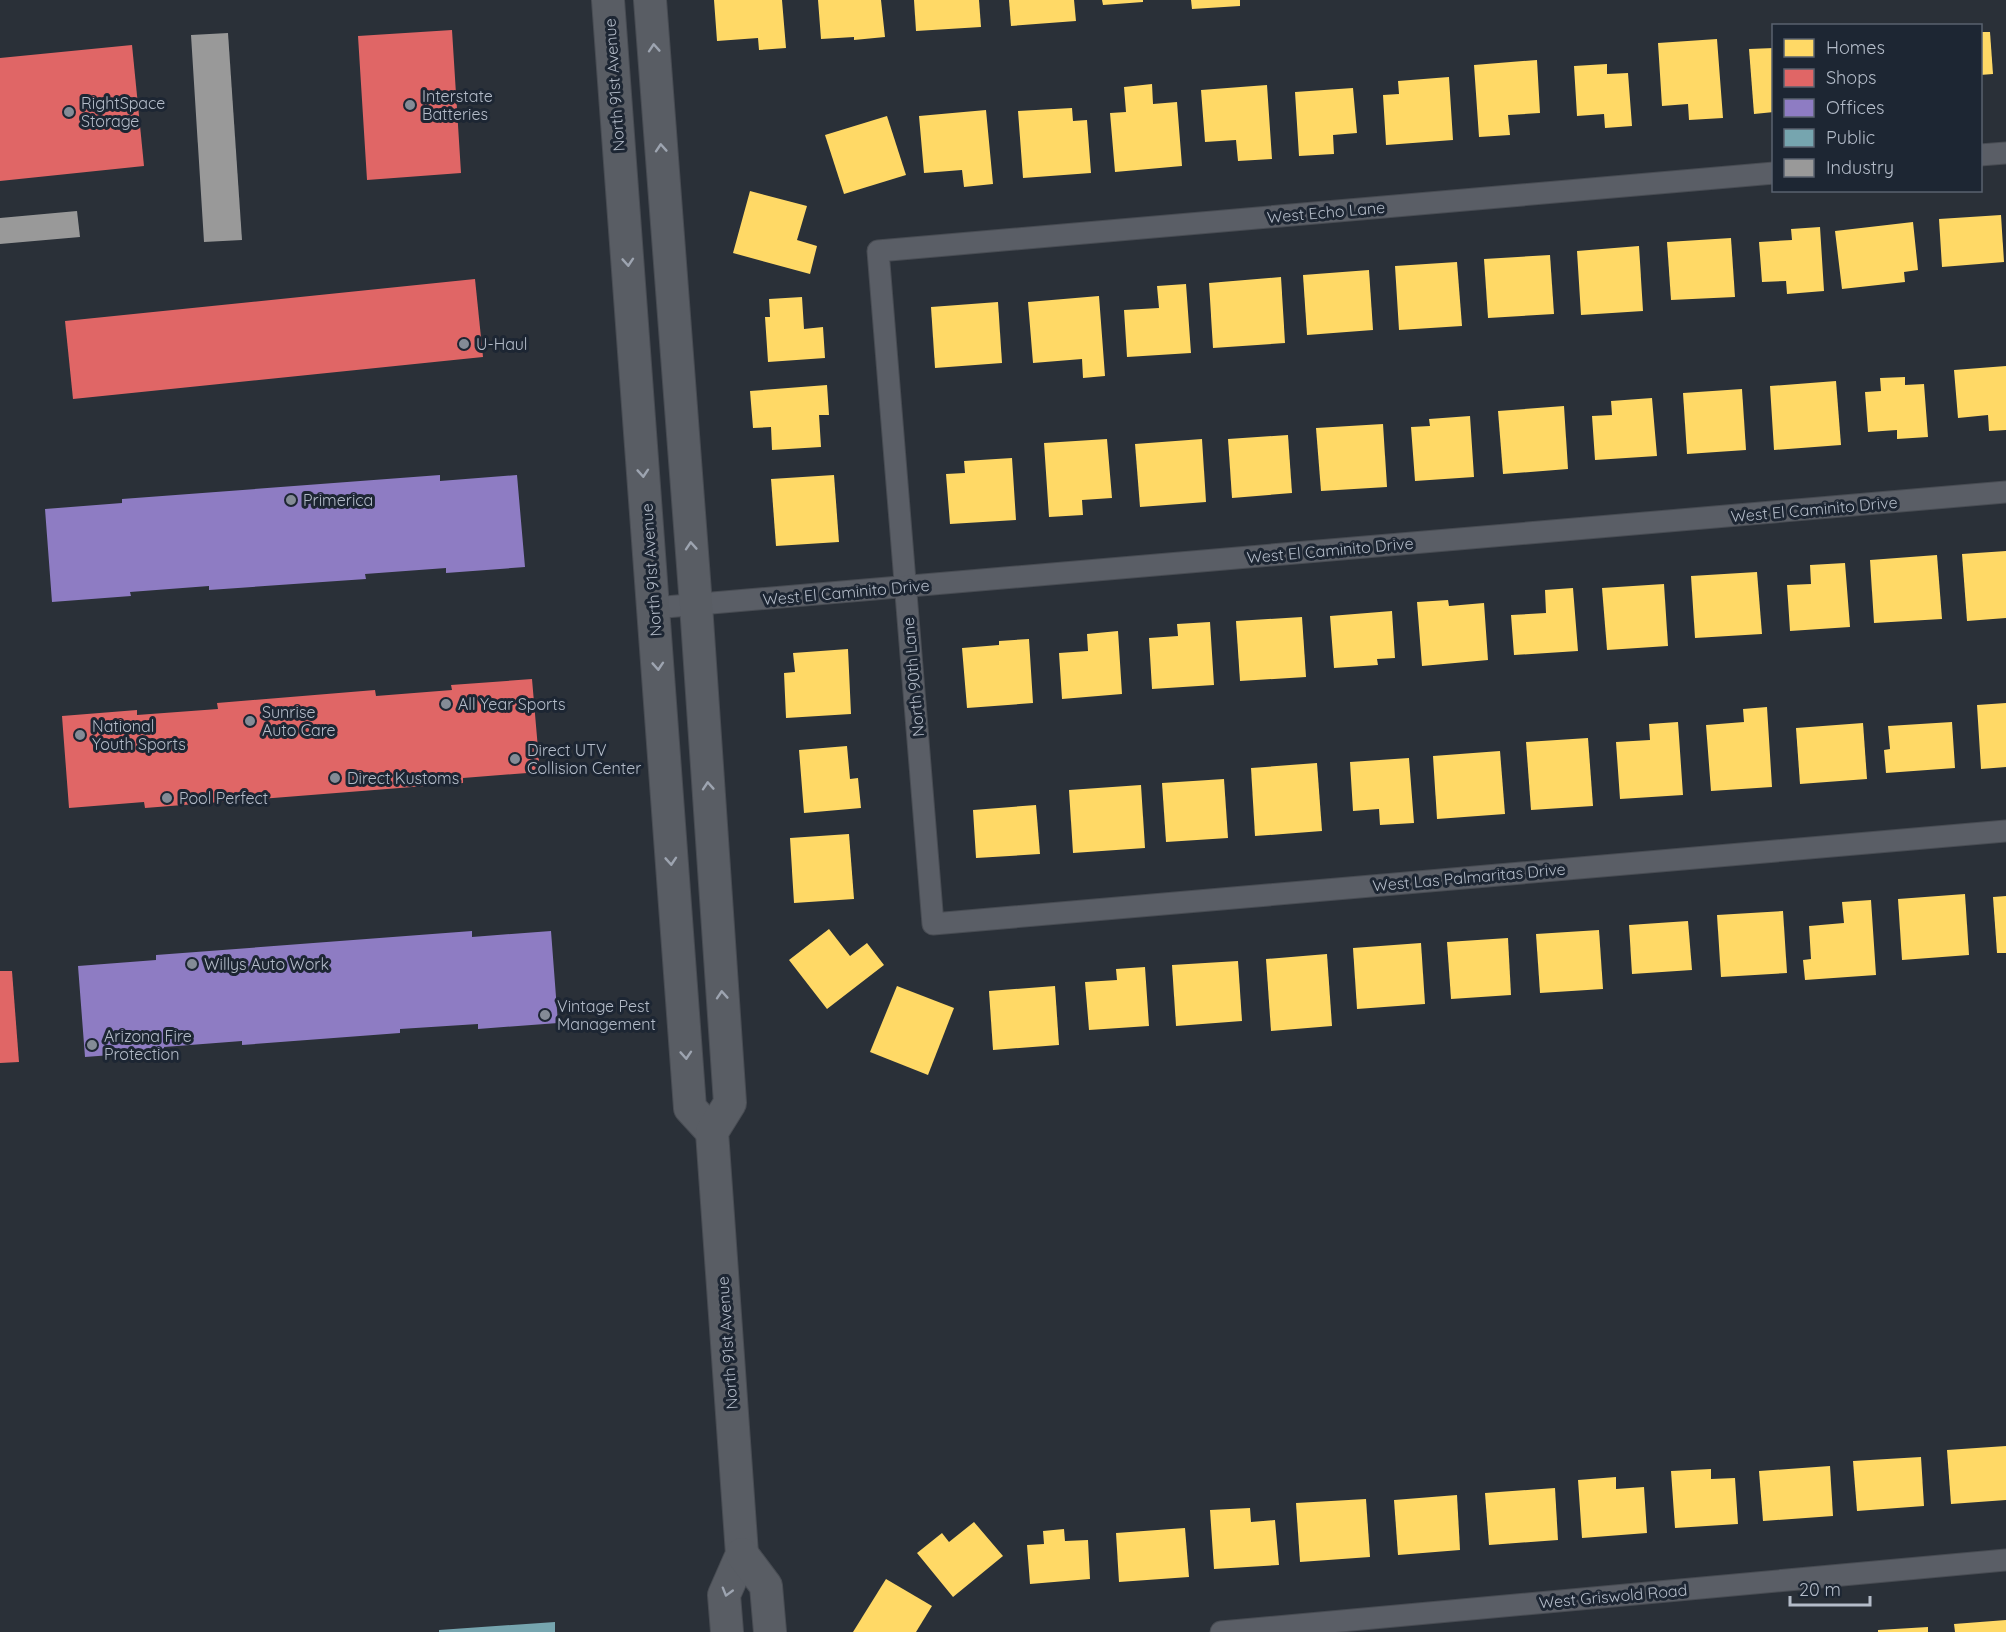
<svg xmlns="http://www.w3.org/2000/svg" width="2006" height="1632" viewBox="0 0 2006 1632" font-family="Quicksand,sans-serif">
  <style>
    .homes { fill: #ffd966 }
    .shops { fill: #e06666 }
    .offices { fill: #8e7cc3 }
    .public { fill: #76a5af }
    .industry { fill: #999 }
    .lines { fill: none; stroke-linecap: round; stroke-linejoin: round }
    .minor-casing { stroke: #484c53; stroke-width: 23 }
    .secondary-casing { stroke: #484c53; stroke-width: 34 }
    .minor { stroke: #5a5e66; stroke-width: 21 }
    .secondary { stroke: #595d64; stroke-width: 32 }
    .oneway { stroke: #9da4b0 }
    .poi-dot { fill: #848b96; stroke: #1d2633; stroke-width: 2 }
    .labels { text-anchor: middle; stroke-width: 6; stroke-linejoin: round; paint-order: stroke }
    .street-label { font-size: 16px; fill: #b4bcc9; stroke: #1d2633 }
    .poi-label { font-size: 16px; fill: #b4bcc9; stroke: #1d2633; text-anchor: start }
  </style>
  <rect width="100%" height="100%" fill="#2a3038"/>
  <g class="homes">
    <polygon points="714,0 782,0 786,48 759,50 758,38 717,41"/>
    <polygon points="818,0 881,0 885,37 854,40 854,37 821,39"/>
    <polygon points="914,0 979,0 981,27 916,31"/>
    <polygon points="1009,0 1074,0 1076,21 1011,26"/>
    <polygon points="1102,0 1143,0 1143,2 1103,5"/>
    <polygon points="1191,0 1240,0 1240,6 1192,9"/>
    <polygon points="1980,32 1990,32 1993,74 1980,75"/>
    <polygon points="1717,39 1723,118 1689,120 1688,104 1662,106 1658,43"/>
    <polygon points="1774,48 1774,112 1754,114 1749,49"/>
    <polygon points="1537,60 1540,113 1508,115 1510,135 1479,137 1474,65"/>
    <polygon points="1607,64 1607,74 1628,73 1632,126 1605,128 1604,114 1577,116 1574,66"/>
    <polygon points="1449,77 1453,140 1386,145 1383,95 1399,94 1398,81"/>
    <polygon points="1152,84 1153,104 1177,102 1182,166 1115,172 1110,113 1126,112 1124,87"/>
    <polygon points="1267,85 1272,159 1238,161 1236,140 1205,142 1201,90"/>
    <polygon points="1353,88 1357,133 1333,135 1334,154 1299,156 1295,92"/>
    <polygon points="1072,108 1073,121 1087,120 1091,173 1023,178 1018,111"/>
    <polygon points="986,110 993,184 964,187 962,170 924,173 919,116"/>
    <polygon points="887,116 906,175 844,194 825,135"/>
    <polygon points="750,191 807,206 797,240 817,246 810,274 733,253"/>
    <polygon points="2001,215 2004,262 1942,267 1939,219"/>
    <polygon points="1913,222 1918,270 1904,272 1905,282 1842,289 1835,231"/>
    <polygon points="1820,227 1824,291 1787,294 1786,281 1762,282 1759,242 1792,240 1791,229"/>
    <polygon points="1731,238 1735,297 1671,300 1667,242"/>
    <polygon points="1639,246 1643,311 1581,315 1577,251"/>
    <polygon points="1550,255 1554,314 1488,318 1484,259"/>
    <polygon points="1457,262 1462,326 1399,330 1395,266"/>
    <polygon points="1369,270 1373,330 1307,335 1303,275"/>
    <polygon points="1281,277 1285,343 1213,348 1209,283"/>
    <polygon points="1186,284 1191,353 1127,357 1124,310 1159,308 1157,286"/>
    <polygon points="1099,296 1105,376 1083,378 1082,359 1033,363 1028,302"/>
    <polygon points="802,297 804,329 823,327 825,358 768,362 765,317 770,317 769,299"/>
    <polygon points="998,302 1002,363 935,368 931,307"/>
    <polygon points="2006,366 2006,430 1989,431 1988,415 1958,418 1954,370"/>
    <polygon points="1905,377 1905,385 1924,384 1928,437 1897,439 1897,430 1868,432 1865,392 1881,391 1880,378"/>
    <polygon points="1836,381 1841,445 1774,450 1770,386"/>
    <polygon points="827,385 829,415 819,415 821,447 772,450 771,427 753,428 750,391"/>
    <polygon points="1742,389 1746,450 1687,454 1683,393"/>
    <polygon points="1652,398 1657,456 1595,460 1592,416 1612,415 1611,401"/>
    <polygon points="1564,406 1568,469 1503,474 1498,411"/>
    <polygon points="1470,416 1474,477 1415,481 1411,427 1430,426 1429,419"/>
    <polygon points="1383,424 1387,487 1321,491 1316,428"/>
    <polygon points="1288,435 1292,493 1232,498 1228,439"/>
    <polygon points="1107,439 1112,498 1082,500 1083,515 1049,517 1044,443"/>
    <polygon points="1202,439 1206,502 1140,507 1135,444"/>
    <polygon points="1012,458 1016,520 950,524 946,474 965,473 964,461"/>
    <polygon points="834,475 839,542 776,546 771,479"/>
    <polygon points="2006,551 2006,618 1967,621 1962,554"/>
    <polygon points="1937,555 1942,619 1874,623 1870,560"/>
    <polygon points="1845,563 1850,627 1790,631 1787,585 1811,584 1810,565"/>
    <polygon points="1757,572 1762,634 1695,638 1691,576"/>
    <polygon points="1664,584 1668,646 1607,650 1602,588"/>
    <polygon points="1573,588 1578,651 1514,655 1511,615 1546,613 1545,590"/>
    <polygon points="1448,600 1449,606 1484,603 1488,660 1422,666 1417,602"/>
    <polygon points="1392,611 1395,658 1377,659 1378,665 1334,668 1330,616"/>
    <polygon points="1302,617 1306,677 1240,681 1236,621"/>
    <polygon points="1210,622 1214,685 1152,689 1149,638 1178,636 1177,624"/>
    <polygon points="1118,631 1122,694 1062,699 1059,653 1088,651 1087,634"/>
    <polygon points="1029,639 1033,703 967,708 962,648 999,645 999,641"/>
    <polygon points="848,649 851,714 786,718 784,673 795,672 793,653"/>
    <polygon points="2006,703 2006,767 1981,769 1977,705"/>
    <polygon points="1767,707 1772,787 1711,791 1706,725 1744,722 1743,709"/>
    <polygon points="1678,722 1683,795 1620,799 1616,742 1650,740 1649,724"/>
    <polygon points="1952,722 1955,768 1886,773 1884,750 1890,749 1888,726"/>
    <polygon points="1863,723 1867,779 1800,784 1796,728"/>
    <polygon points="1588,738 1593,806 1531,810 1526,742"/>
    <polygon points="847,746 850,779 858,778 861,808 804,813 799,750"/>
    <polygon points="1500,751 1505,814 1437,819 1433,756"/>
    <polygon points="1409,758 1414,823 1380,825 1379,809 1353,811 1350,762"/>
    <polygon points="1317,763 1322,831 1255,836 1251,768"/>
    <polygon points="1224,779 1228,838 1166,842 1162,783"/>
    <polygon points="1141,785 1145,848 1073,853 1069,790"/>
    <polygon points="1036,805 1040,854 976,858 973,810"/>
    <polygon points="849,834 854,899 794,903 790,838"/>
    <polygon points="1965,894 1969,955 1902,960 1898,899"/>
    <polygon points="2006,896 2006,953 1997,953 1993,897"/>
    <polygon points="1871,900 1876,975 1805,980 1803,960 1811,959 1809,926 1844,923 1842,902"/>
    <polygon points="1783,911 1787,973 1721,977 1717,915"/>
    <polygon points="1688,921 1692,970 1632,974 1629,925"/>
    <polygon points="829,929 850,956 867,943 884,965 827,1009 789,960"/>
    <polygon points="1599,930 1603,989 1540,993 1536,934"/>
    <polygon points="1508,938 1511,995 1451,999 1447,942"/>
    <polygon points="1421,943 1425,1004 1357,1009 1353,948"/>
    <polygon points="1327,954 1332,1026 1271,1031 1266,959"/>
    <polygon points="1238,961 1242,1021 1176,1026 1172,965"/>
    <polygon points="1145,967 1149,1026 1089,1030 1085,982 1117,980 1116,969"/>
    <polygon points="897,986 954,1008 928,1075 870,1052"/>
    <polygon points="1055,986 1059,1045 993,1050 989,991"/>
    <polygon points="2006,1446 2006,1500 1951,1504 1947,1450"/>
    <polygon points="1921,1457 1924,1506 1857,1511 1853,1461"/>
    <polygon points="1830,1466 1833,1516 1763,1521 1759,1471"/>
    <polygon points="1711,1469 1711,1479 1735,1478 1738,1524 1675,1528 1671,1471"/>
    <polygon points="1616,1477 1616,1489 1644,1487 1647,1533 1582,1538 1578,1480"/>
    <polygon points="1555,1488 1558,1540 1489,1545 1485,1493"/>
    <polygon points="1457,1495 1460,1550 1398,1555 1394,1500"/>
    <polygon points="1366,1499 1370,1557 1300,1562 1296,1503"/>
    <polygon points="1250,1508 1251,1522 1275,1520 1279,1565 1214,1569 1210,1510"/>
    <polygon points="974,1522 1003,1556 953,1597 917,1553 942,1533 949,1542"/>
    <polygon points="1185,1528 1189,1577 1119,1582 1116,1533"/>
    <polygon points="1064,1529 1065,1541 1088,1540 1090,1579 1030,1584 1027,1545 1044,1544 1043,1531"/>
    <polygon points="886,1579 932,1606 916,1632 853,1632"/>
    <polygon points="2006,1620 2006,1632 1955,1632 1954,1624"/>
    <polygon points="1928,1627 1928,1632 1878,1632 1878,1630"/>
  </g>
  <g class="shops">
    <polygon points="452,30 461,173 367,180 358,36"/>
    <polygon points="132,45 144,166 0,181 0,58"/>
    <polygon points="475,279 483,357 73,399 65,321"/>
    <polygon points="532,679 540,772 463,778 463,783 145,808 144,802 69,808 62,716 137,710 137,715 218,709 217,703 375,690 376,696 452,690 451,685"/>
    <polygon points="0,971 12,971 19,1062 0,1063"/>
  </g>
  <g class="offices">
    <polygon points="440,475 440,481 517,475 525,567 446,573 446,568 365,574 366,579 209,590 209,586 130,592 131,596 52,602 45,509 122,503 122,499"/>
    <polygon points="472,931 472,937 551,931 558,1023 478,1029 478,1024 400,1029 400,1033 242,1045 242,1041 164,1047 164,1051 85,1057 78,966 156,960 156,955"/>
  </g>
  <polygon class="public" points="555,1622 555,1632 439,1632 439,1630"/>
  <g class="industry">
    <polygon points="228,33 242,240 204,242 191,35"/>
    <polygon points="77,211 80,237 0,244 0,218"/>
  </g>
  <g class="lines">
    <defs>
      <g id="minor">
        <polyline points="1980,155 2006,153"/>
        <polyline points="1774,173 878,251 933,924 2006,831"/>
        <polyline points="654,608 2006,492"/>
        <polyline points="1221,1632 2006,1560"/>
      </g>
      <g id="secondary">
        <polyline points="608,0 690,1108 712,1132"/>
        <polyline points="650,0 696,605 730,1103 712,1132 742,1554 724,1595 727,1632"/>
        <polyline points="742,1554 766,1586 770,1632"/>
      </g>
    </defs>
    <use href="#minor" class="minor-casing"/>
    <use href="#secondary" class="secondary-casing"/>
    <use href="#minor" class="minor"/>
    <use href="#secondary" class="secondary"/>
  </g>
  <defs><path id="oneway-chevron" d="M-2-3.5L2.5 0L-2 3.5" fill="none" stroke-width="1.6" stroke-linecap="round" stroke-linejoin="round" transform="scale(1.5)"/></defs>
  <g class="oneway">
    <use href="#oneway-chevron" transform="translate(654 48) rotate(-94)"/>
    <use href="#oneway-chevron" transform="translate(661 148) rotate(-94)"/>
    <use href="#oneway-chevron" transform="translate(628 262) rotate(86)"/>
    <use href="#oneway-chevron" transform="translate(643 473) rotate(86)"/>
    <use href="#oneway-chevron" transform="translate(691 546) rotate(-94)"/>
    <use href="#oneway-chevron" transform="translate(658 666) rotate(86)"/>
    <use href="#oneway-chevron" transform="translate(708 786) rotate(-94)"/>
    <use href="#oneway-chevron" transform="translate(671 861) rotate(86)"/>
    <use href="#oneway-chevron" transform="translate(722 995) rotate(-94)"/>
    <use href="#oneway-chevron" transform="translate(686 1055) rotate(86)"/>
    <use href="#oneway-chevron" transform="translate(727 1592) rotate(106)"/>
  </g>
  <g class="poi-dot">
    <circle cx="410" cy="105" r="6"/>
    <circle cx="69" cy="112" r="6"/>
    <circle cx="464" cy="344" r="6"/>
    <circle cx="291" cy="500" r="6"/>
    <circle cx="446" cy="704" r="6"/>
    <circle cx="250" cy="721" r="6"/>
    <circle cx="80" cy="735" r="6"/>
    <circle cx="515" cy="759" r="6"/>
    <circle cx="335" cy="778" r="6"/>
    <circle cx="167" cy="798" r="6"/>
    <circle cx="192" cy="964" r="6"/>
    <circle cx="545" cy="1015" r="6"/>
    <circle cx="92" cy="1045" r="6"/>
  </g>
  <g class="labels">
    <g class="street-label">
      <text transform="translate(614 85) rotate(-94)" y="6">North 91st Avenue</text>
      <text transform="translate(1326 212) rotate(-5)" y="6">West Echo Lane</text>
      <text transform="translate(1814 509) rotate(-5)" y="6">West El Caminito Drive</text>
      <text transform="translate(1330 550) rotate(-5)" y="6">West El Caminito Drive</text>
      <text transform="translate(651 570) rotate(-94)" y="6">North 91st Avenue</text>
      <text transform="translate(846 592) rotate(-5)" y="6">West El Caminito Drive</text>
      <text transform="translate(913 677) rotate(-95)" y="6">North 90th Lane</text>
      <text transform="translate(1469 877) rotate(-5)" y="6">West Las Palmaritas Drive</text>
      <text transform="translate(727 1343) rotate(-94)" y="6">North 91st Avenue</text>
      <text transform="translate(1613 1596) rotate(-5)" y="6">West Griswold Road</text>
    </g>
    <g class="poi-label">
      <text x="422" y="102">Interstate<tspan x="422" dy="18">Batteries</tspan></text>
      <text x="81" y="109">RightSpace<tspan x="81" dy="18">Storage</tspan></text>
      <text x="476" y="350">U-Haul</text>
      <text x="303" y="506">Primerica</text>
      <text x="458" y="710">All Year Sports</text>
      <text x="262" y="718">Sunrise<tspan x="262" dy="18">Auto Care</tspan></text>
      <text x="92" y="732">National<tspan x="92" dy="18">Youth Sports</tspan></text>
      <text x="527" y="756">Direct UTV<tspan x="527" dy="18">Collision Center</tspan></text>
      <text x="347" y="784">Direct Kustoms</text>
      <text x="179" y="804">Pool Perfect</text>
      <text x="204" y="970">Willys Auto Work</text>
      <text x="557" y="1012">Vintage Pest<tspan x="557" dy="18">Management</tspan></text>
      <text x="104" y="1042">Arizona Fire<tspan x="104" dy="18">Protection</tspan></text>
    </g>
  </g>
  <rect x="1772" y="24" width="210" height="168" fill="#1d2633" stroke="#59626f" stroke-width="1.5"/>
  <rect x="1784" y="39" width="30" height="18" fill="#ffd966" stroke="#59626f" stroke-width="1.5"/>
  <text x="1826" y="54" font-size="18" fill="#b4bcc9">Homes</text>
  <rect x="1784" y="69" width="30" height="18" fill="#e06666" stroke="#59626f" stroke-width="1.5"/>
  <text x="1826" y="84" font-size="18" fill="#b4bcc9">Shops</text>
  <rect x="1784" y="99" width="30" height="18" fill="#8e7cc3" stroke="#59626f" stroke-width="1.5"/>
  <text x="1826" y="114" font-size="18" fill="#b4bcc9">Offices</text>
  <rect x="1784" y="129" width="30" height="18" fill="#76a5af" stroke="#59626f" stroke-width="1.5"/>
  <text x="1826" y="144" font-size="18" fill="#b4bcc9">Public</text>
  <rect x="1784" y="159" width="30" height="18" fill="#999999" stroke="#59626f" stroke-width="1.5"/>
  <text x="1826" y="174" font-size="18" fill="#b4bcc9">Industry</text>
  <path d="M1790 1596v9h80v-9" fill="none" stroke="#b4bcc9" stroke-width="3"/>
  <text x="1799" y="1596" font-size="18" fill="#b4bcc9" stroke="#1d2633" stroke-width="4.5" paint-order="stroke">20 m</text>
</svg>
